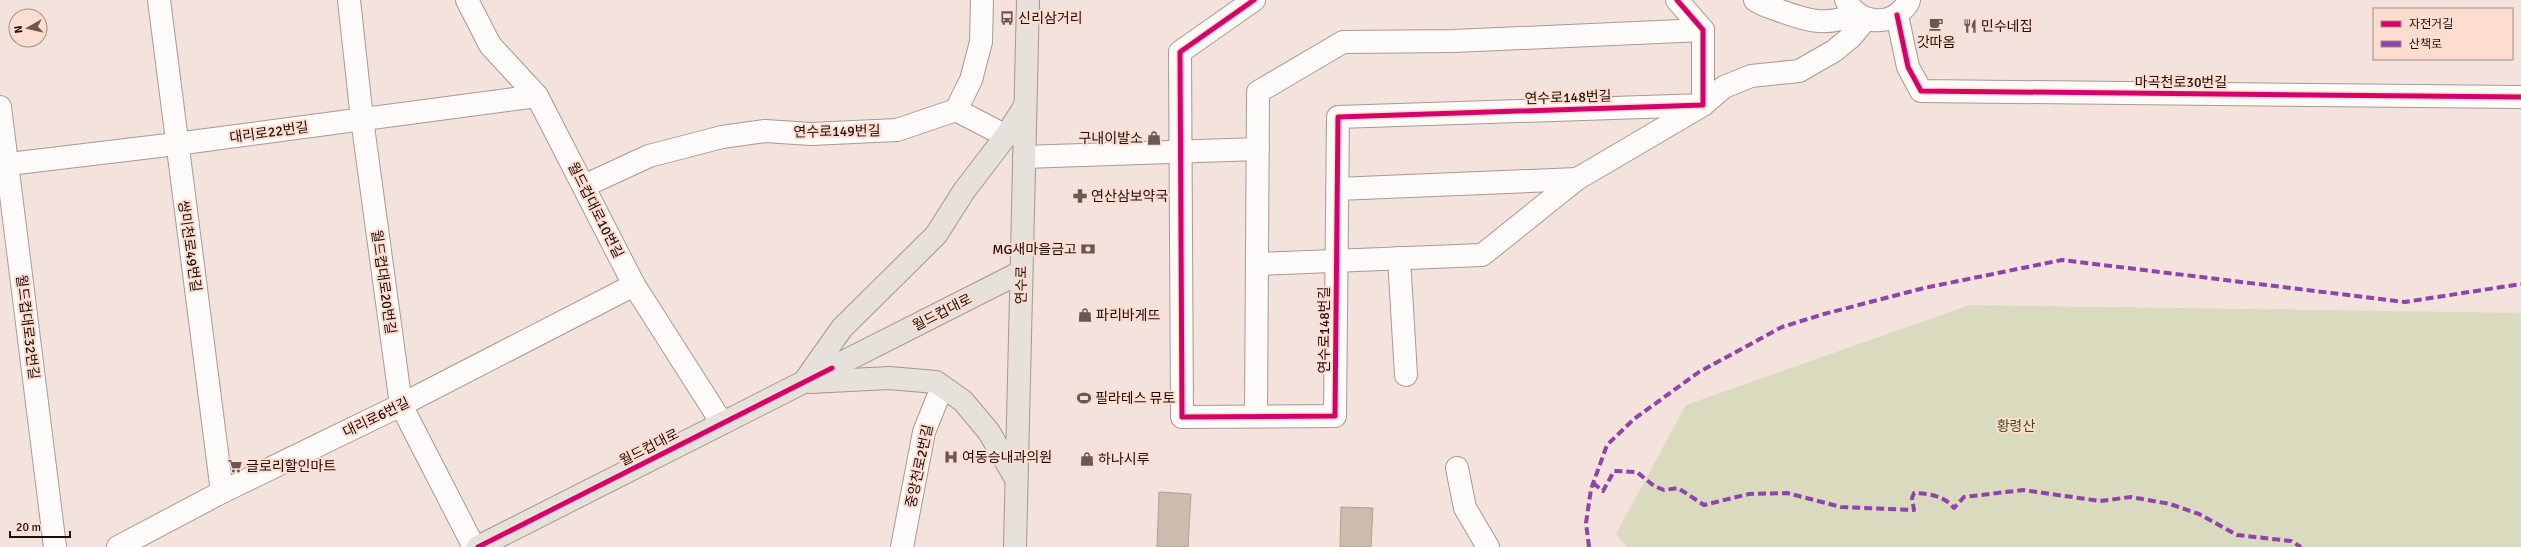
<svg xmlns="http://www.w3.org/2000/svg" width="2521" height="547" viewBox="0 0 2521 547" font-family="Signika,'Noto Sans KR',sans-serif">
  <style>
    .green { fill: #dadabf }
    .building { fill: #ccbcad; stroke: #aea199 }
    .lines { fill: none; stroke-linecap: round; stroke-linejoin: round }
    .minor-casing { stroke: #a89993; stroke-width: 24 }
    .major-casing { stroke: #a5978c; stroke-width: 24 }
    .minor { stroke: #fdfbfa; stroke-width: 22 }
    .major { stroke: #e7e1db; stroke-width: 22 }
    .quiet { stroke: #8e44ad; stroke-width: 4; stroke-dasharray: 8 4; stroke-linecap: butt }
    .cycleway-casing { stroke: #feddd1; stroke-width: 8 }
    .cycleway { stroke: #d6006c; stroke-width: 5 }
    .labels { text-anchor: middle; stroke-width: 4; stroke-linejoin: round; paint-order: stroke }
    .poi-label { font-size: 14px; fill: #1d0f0a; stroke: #feddd1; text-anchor: start }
    .street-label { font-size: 14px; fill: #1d0f0a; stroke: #feddd1 }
    .park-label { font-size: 14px; fill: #3e4c1b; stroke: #feddd1 }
  </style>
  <rect width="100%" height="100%" fill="#f4e2dc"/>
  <polygon class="green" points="1970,305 2521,313 2521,547 1627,547 1616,534 1686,405"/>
  <g class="building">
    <polygon points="1159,492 1191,494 1188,547 1157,547"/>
    <polygon points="1341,507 1373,508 1371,547 1340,547"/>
  </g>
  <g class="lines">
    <defs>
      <g id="minor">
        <polyline points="159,0 222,492"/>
        <polyline points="349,0 362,119 401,405 474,547"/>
        <polyline points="467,0 490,45 537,96 634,285 722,423"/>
        <polyline points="1254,0 1180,52 1182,417 1335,416 1338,117 1703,105 1703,30 1677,0"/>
        <path d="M1755 0C1762 5 1770 7 1778 10 1805 20 1828 28 1855 13"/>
        <path d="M1846 0C1856 21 1885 28 1902 10 1905 7 1908 5 1909 0"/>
        <polyline points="1897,15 1908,67 1921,91 2521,97"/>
        <polyline points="0,107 55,547"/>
        <polyline points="956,110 1006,136"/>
        <polyline points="1024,157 1258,149"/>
        <polyline points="0,165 176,144 537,96"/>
        <polyline points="584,186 649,156 722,137 765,131 811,134 897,130 956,110 971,80 981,42 982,0"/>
        <polyline points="1337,189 1577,179"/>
        <polyline points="1399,258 1406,375"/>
        <polyline points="1257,264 1482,255 1577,179 1703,105 1724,87 1751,76 1799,71 1834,51 1851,37 1866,19"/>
        <polyline points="1256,416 1258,92 1343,42 1454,41 1703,30"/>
        <polyline points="1457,468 1465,508 1488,547"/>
        <polyline points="118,547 222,492 401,405 634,285"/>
        <polyline points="902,547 924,432 942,387"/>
      </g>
      <g id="major">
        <polyline points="806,379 842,328 936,235 964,191 1006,136 1025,106"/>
        <polyline points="810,382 889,378 936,382 963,401 989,432 1016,479"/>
        <polyline points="478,547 1021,272"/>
        <polyline points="1015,547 1028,0"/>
      </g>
    </defs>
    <use href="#minor" class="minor-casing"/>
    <use href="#major" class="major-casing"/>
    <use href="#minor" class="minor"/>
    <use href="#major" class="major"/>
    <g class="quiet">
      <path d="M1593 483 1603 491 1614 471 1637 472 1654 486 1664 490 1678 488 1704 505 1749 494 1787 493 1841 507 1914 510 1912 498 1914 493C1930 494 1943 495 1954 508L1964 497 2023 490 2100 501 2131 497 2170 504 2199 514 2237 535 2291 541 2301 547"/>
      <polyline points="1589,547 1586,523 1591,489 1607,445 1634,419 1699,372 1782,327 1824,314 1924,288 2062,260 2405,302 2521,284"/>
    </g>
    <defs>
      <g id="cycleway">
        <polyline points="1254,0 1180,52 1182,417 1335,416 1338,117 1703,105 1703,30 1677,0"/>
        <polyline points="1897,15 1908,67 1921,91 2521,97"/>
        <polyline points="478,547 832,368"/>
      </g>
    </defs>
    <use href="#cycleway" class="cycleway-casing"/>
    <use href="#cycleway" class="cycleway"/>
  </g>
  <defs>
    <symbol id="bus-bare" viewBox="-9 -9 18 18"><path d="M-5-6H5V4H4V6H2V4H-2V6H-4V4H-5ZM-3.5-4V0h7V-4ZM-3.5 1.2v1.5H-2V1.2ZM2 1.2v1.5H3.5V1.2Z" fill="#685954" stroke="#feddd1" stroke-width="2.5" paint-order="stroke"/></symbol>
    <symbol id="cafe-bare" viewBox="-9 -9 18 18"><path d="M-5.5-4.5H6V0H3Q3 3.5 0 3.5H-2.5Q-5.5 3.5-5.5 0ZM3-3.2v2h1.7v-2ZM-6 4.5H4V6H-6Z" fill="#685954" stroke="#feddd1" stroke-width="2.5" paint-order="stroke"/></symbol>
    <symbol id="restaurant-bare" viewBox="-9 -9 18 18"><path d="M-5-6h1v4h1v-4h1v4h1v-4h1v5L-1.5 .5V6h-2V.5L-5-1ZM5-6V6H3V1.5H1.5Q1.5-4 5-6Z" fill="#685954" stroke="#feddd1" stroke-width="2.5" paint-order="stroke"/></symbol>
    <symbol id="shop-bare" viewBox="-9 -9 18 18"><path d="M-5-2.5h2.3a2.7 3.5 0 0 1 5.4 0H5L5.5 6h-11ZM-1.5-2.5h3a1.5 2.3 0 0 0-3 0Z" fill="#685954" stroke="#feddd1" stroke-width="2.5" paint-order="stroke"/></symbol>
    <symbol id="pharmacy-bare" viewBox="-9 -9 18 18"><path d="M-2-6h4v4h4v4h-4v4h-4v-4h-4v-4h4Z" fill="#685954" stroke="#feddd1" stroke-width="2.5" paint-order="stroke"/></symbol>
    <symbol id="bank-bare" viewBox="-9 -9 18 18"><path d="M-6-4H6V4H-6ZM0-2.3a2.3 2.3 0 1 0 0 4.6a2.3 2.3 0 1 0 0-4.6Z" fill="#685954" stroke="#feddd1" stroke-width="2.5" paint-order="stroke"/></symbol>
    <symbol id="stadium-bare" viewBox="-9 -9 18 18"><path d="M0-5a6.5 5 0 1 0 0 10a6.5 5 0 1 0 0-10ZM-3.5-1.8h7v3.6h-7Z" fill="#685954" stroke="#feddd1" stroke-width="2.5" paint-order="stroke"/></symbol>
    <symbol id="hospital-bare" viewBox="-9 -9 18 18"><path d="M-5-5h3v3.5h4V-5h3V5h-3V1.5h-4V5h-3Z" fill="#685954" stroke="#feddd1" stroke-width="2.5" paint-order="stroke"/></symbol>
    <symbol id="supermarket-bare" viewBox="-9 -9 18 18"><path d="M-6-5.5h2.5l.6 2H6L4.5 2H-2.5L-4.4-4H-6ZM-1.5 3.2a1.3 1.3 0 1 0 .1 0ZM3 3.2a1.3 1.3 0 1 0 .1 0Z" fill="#685954" stroke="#feddd1" stroke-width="2.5" paint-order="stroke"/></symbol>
  </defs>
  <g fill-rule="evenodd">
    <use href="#bus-bare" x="997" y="8" width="20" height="20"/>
    <use href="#cafe-bare" x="1926" y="14" width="20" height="20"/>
    <use href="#restaurant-bare" x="1960" y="16" width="20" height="20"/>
    <use href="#shop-bare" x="1144" y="128" width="20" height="20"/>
    <use href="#pharmacy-bare" x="1070" y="186" width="20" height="20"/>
    <use href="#bank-bare" x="1078" y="239" width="20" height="20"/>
    <use href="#shop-bare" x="1075" y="305" width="20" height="20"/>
    <use href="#stadium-bare" x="1074" y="388" width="20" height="20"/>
    <use href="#hospital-bare" x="941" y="447" width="20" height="20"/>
    <use href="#shop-bare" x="1077" y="449" width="20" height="20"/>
    <use href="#supermarket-bare" x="225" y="456" width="20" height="20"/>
  </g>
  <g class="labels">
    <g class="poi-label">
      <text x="1018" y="23">신리삼거리</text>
      <text x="1981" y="31">민수네집</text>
      <text x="1936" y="47" text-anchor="middle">갓따옴</text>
      <text x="1143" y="143" text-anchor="end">구내이발소</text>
      <text x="1091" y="201">연산삼보약국</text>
      <text x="1077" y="254" text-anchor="end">MG새마을금고</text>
      <text x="1096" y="320">파리바게뜨</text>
      <text x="1095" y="403">필라테스 뮤토</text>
      <text x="962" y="462">여동승내과의원</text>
      <text x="1098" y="464">하나시루</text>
      <text x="246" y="471">글로리할인마트</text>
    </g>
    <g class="street-label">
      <text x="2181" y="87">마곡천로30번길</text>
      <text transform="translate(1568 97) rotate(-2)" y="5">연수로148번길</text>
      <text transform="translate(837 131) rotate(-1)" y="5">연수로149번길</text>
      <text transform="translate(269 132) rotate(-8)" y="5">대리로22번길</text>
      <text transform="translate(596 210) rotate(63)" y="5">월드컵대로10번길</text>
      <text transform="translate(190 246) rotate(82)" y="5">쌍미천로49번길</text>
      <text transform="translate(384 282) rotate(82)" y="5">월드컵대로20번길</text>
      <text transform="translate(1021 285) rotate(-89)" y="5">연수로</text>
      <text transform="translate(942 312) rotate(-27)" y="5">월드컵대로</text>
      <text transform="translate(28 327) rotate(83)" y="5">월드컵대로32번길</text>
      <text transform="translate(1324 330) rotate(-90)" y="5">연수로148번길</text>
      <text transform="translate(376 417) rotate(-26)" y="5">대리로6번길</text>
      <text transform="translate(649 447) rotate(-27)" y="5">월드컵대로</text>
      <text transform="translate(919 466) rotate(-78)" y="5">중앙천로2번길</text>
    </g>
    <g class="park-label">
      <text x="2016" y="431">황령산</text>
    </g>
  </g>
  <rect x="2373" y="8" width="140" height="52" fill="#feddd1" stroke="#a48b81"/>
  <rect x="2381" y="21" width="20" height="6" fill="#d6006c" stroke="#a48b81"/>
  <text x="2409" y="28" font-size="12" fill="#1d0f0a">자전거길</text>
  <rect x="2381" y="41" width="20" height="6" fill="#8e44ad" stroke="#a48b81"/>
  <text x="2409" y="48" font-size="12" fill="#1d0f0a">산책로</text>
  <g transform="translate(28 28) rotate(262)"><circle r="19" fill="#feddd1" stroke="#a48b81"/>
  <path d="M0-3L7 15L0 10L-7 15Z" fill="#685954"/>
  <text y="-6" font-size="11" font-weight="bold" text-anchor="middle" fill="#1d0f0a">N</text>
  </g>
  <path d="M10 531v6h60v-6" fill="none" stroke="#1d0f0a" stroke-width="2"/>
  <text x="16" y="531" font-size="12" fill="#1d0f0a" stroke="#feddd1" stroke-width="3" paint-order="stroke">20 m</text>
</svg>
